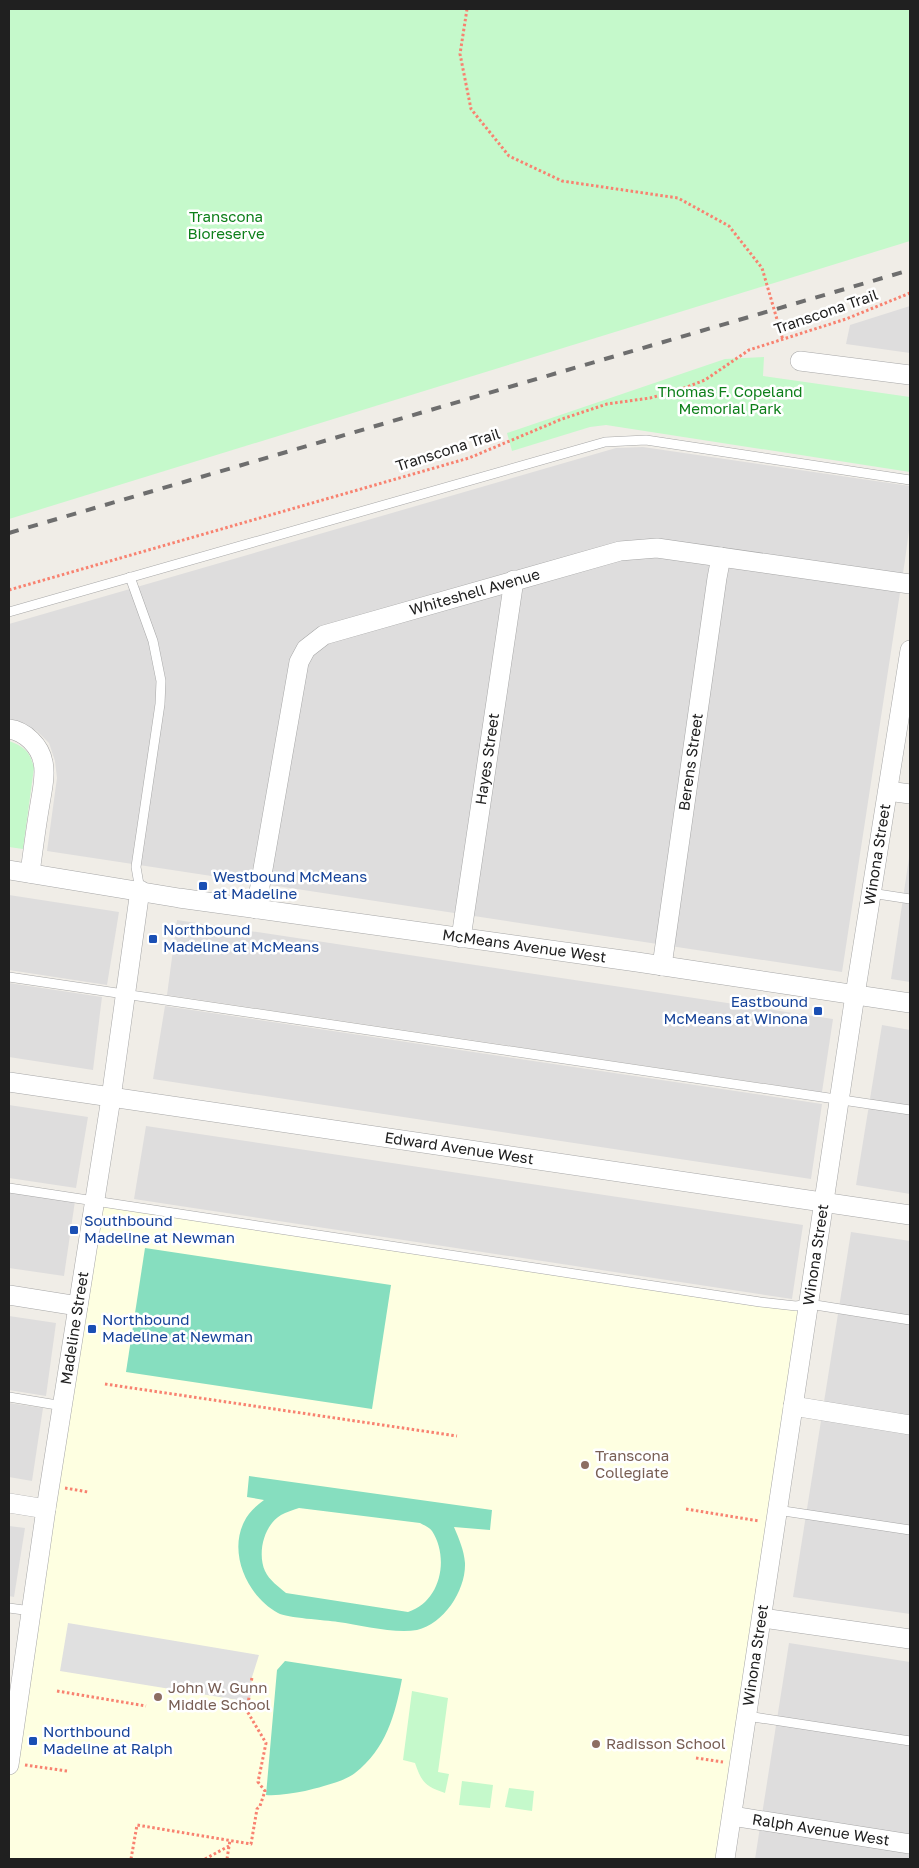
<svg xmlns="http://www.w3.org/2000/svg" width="919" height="1868" viewBox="0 0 919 1868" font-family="'Golos Text',sans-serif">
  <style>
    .residential { fill: #dedddd }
    .education { fill: #feffe1 }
    .park { fill: #c5f9cb }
    .pitch { fill: #86debf; fill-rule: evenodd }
    .parking { fill: #e0e0e0 }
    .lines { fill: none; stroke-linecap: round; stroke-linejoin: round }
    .lane-casing { stroke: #a7a7a7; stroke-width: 10 }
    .street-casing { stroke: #a7a7a7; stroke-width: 20 }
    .path { stroke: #f88270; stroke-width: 3; stroke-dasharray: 2.5 2.5; stroke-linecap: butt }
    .lane { stroke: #fff; stroke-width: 9 }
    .street { stroke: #fff; stroke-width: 19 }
    .rail { stroke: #6e6e6e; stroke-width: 4; stroke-dasharray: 10 10; stroke-linecap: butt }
    .transit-dot { fill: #1a4fb4; stroke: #fff; stroke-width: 2 }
    .education-dot { fill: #8d6e63; stroke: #fff; stroke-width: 2 }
    .labels { text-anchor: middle; stroke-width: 5; stroke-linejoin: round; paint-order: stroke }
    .park-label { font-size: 15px; fill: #0d7f1a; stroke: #fff }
    .street-label { font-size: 15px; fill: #202020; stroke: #fff }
    .transit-label { font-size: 15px; fill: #164399; stroke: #fff; text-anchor: start }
    .education-label { font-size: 15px; fill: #785e54; stroke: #fff; text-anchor: start }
  </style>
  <rect width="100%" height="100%" fill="#f0ede7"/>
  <g class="residential">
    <polygon points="910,306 910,353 846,344 850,325"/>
    <polygon points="643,447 910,486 910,523 905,560 842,972 47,851 57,778 55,761 49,743 37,731 18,721 9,719 9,624 616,448"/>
    <polygon points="910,851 910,982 891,979"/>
    <polygon points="9,895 119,912 107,985 9,970"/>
    <polygon points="177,920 833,1019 822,1092 167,995"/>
    <polygon points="9,983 102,997 93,1070 9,1057"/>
    <polygon points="165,1006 822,1104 811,1179 153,1079"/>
    <polygon points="882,1025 910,1030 910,1194 856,1185"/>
    <polygon points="9,1105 88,1117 76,1188 9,1178"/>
    <polygon points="146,1126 803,1225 792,1299 134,1199"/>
    <polygon points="9,1192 75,1201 64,1276 9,1268"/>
    <polygon points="851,1232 910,1241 910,1614 793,1597"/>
    <polygon points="9,1316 56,1323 46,1396 9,1390"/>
    <polygon points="9,1403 43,1408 32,1481 9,1477"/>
    <polygon points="9,1526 25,1528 14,1597 9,1596"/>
    <polygon points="789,1643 910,1662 910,1859 755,1859"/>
  </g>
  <polygon class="education" points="95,1201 760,1302 809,1304 725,1859 9,1859 9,1765"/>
  <g class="park">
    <polygon points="9,9 910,9 910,241 9,519"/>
    <polygon points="764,357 763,376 910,397 910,472 606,425 590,427 512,451 507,433 725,359"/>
    <path d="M9 741C25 747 30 752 34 768L23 849 9 847Z"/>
    <path d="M412 1691 448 1698 438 1772 449 1774 445 1793C425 1786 422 1783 415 1763L403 1760Z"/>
    <polygon points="462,1781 493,1785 490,1808 459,1805"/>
    <polygon points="509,1788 534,1791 532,1811 505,1807"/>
  </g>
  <g class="pitch">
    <polygon points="145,1248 391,1285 372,1409 126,1372"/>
    <path d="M249 1476 492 1510 490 1530 454 1527C459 1539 464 1550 465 1563 466 1590 444 1624 417 1630 394 1634 361 1625 338 1622 325 1620 287 1618 278 1613 248 1597 228 1554 244 1522 248 1513 256 1506 264 1500L247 1497ZM299 1508 420 1523C424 1525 430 1528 432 1531 450 1559 440 1602 408 1612L286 1593C279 1587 269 1580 265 1571 257 1553 264 1525 281 1515 286 1512 293 1510 299 1508Z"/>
    <path d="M285 1661 402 1679C395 1715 386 1749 355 1773 346 1781 317 1788 305 1791 292 1793 279 1796 266 1795L277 1670Z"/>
  </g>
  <polygon class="parking" points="68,1623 259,1655 252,1677 250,1702 60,1671"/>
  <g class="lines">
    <defs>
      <g id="lane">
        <polyline points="130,577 153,641 161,681 160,704 136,867 140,890"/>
        <polyline points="9,612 605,442 646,440 910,480"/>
        <polyline points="871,893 910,899"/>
        <polyline points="9,977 910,1110"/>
        <polyline points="9,1188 760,1302 796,1306 809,1304 910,1320"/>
        <polyline points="9,1397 63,1406"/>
        <polyline points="777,1510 910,1530"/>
        <polyline points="9,1608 31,1611"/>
        <polyline points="747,1716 910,1741"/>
      </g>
      <g id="street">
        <polyline points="800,361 910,375"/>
        <path d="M9 729C25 731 40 746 43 762 46 775 42 791 40 804 36 827 33 850 30 873"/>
        <polyline points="888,791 910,794"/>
        <path id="s1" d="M9 870 179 898 637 962 910 1003"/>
        <path id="s2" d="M256 909 299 662 306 649 324 635 620 551 657 548 910 584"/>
        <path id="s3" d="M461 938 514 580"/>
        <path id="s4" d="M662 966 717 578 721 557"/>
        <path id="s5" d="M9 1082 910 1215"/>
        <polyline points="9,1295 78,1306"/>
        <polyline points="793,1406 910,1425"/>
        <polyline points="9,1503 46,1509"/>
        <polyline points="762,1618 910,1639"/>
        <path id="s6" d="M9 1765 46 1509 111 1098 140 890"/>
        <path id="s7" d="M732 1816 910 1844"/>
        <path id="s8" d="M725 1859 855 995 910 650"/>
      </g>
    </defs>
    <use href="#lane" class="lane-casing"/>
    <use href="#street" class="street-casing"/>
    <g class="path">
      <polyline points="467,9 460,54 471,109 509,156 562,181 678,198 729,226 762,268 783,340"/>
      <polyline points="9,590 469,458 562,419 607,404 650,398 679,390 705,380 749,350 846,319 910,293"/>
      <polyline points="105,1384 457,1436"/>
      <polyline points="65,1488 88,1492"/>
      <polyline points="686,1509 759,1521"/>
      <polyline points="57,1691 146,1706"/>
      <polyline points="696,1758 723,1762"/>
      <polyline points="25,1765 67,1771"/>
      <polyline points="131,1859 137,1825 251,1844 257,1809 260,1806 265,1791 258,1782 266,1743 247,1711 252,1677"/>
      <polyline points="205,1859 229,1846"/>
      <polyline points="227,1859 230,1840"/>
    </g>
    <use href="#lane" class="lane"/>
    <use href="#street" class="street"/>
    <polyline class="rail" points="9,533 910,270"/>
  </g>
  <g class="transit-dot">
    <rect x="198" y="881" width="10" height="10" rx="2.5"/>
    <rect x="148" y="934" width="10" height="10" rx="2.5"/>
    <rect x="813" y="1006" width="10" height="10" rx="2.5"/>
    <rect x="69" y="1225" width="10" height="10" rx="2.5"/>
    <rect x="87" y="1324" width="10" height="10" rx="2.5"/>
    <rect x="28" y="1736" width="10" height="10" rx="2.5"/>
  </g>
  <g class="education-dot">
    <circle cx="585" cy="1465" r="5"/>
    <circle cx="158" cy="1697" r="5"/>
    <circle cx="596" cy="1744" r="5"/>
  </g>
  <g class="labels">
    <g class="park-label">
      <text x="226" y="222">Transcona<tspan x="226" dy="17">Bioreserve</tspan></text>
      <text x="730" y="397">Thomas F. Copeland<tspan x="730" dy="17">Memorial Park</tspan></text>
    </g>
    <g class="street-label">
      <text transform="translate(826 312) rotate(-19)" y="5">Transcona Trail</text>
      <text transform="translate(448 450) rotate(-18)" y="5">Transcona Trail</text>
      <text dy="5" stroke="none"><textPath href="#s2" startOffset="445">Whiteshell Avenue</textPath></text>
      <text dy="5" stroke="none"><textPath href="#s3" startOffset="181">Hayes Street</textPath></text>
      <text dy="5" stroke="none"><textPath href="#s4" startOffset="206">Berens Street</textPath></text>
      <text dy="5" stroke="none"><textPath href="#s8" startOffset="1016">Winona Street</textPath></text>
      <text dy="5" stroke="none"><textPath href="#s1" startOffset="521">McMeans Avenue West</textPath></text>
      <text dy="5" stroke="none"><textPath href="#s5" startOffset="455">Edward Avenue West</textPath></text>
      <text dy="5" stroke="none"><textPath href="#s8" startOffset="611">Winona Street</textPath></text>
      <text dy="5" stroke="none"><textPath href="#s6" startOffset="442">Madeline Street</textPath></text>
      <text dy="5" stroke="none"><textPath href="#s8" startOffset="206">Winona Street</textPath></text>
      <text dy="5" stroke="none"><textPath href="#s7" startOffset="90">Ralph Avenue West</textPath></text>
    </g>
    <g class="transit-label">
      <text x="213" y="882">Westbound McMeans<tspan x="213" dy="17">at Madeline</tspan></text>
      <text x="163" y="935">Northbound<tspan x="163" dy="17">Madeline at McMeans</tspan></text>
      <text x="808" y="1007" text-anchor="end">Eastbound<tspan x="808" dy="17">McMeans at Winona</tspan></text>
      <text x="84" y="1226">Southbound<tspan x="84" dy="17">Madeline at Newman</tspan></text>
      <text x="102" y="1325">Northbound<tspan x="102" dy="17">Madeline at Newman</tspan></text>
      <text x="43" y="1737">Northbound<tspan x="43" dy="17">Madeline at Ralph</tspan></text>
    </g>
    <g class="education-label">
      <text x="595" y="1461">Transcona<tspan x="595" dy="17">Collegiate</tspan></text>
      <text x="168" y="1693">John W. Gunn<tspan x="168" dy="17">Middle School</tspan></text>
      <text x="606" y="1749">Radisson School</text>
    </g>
  </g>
  <rect width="919" height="1868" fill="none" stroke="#202020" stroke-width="20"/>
</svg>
